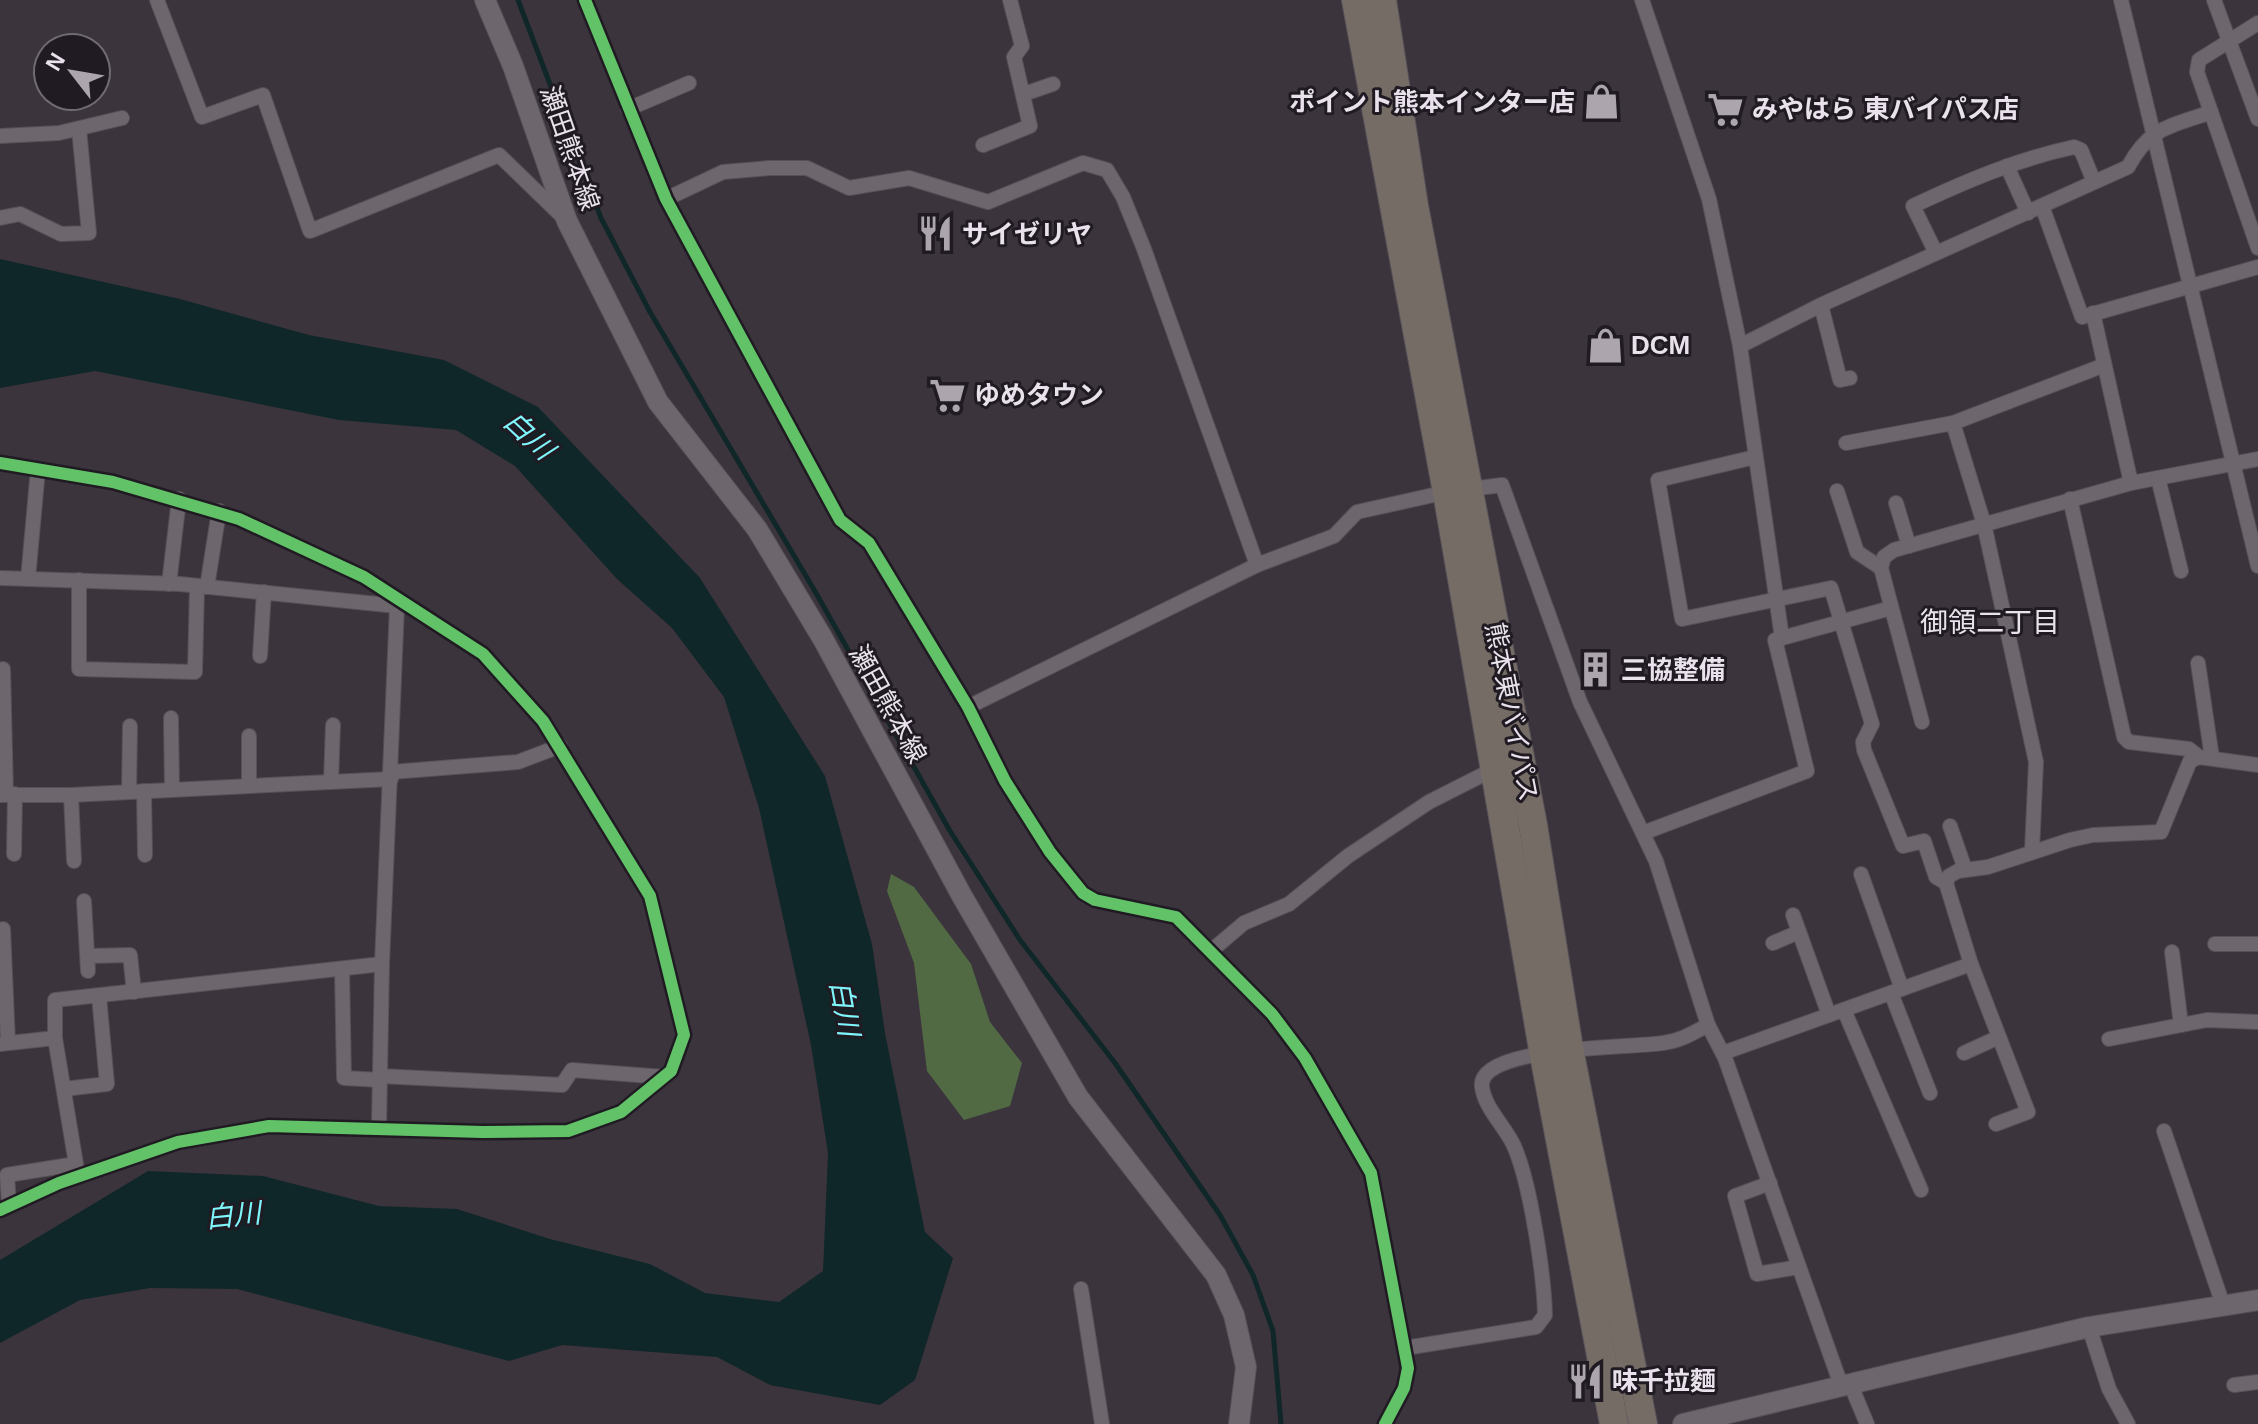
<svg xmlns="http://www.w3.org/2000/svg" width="2258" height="1424" viewBox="0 0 2258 1424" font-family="Arial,'Noto Sans JP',sans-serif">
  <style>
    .forest { fill: #526a43 }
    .water { fill: #102729 }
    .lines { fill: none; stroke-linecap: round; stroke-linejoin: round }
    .stream { stroke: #102729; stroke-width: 5 }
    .street-casing { stroke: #565158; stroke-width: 16 }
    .secondary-casing { stroke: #565158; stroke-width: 22 }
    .highway-casing { stroke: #565158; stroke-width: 30 }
    .street { stroke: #6d676d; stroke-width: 14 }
    .secondary { stroke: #6d676d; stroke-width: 20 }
    .highway { stroke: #766c66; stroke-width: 28 }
    .cycleway-casing { stroke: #201b22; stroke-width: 17 }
    .cycleway { stroke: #61c268; stroke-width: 12 }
    .labels { text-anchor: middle; stroke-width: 6; stroke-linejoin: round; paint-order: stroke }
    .poi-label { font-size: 26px; font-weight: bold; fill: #e9e2ec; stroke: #201b22; text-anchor: start }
    .street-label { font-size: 26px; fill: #e9e2ec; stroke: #201b22 }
    .water-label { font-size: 28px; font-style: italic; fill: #7ff6fb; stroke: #201b22 }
    .neighbourhood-label { font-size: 28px; fill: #e9e2ec; stroke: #201b22 }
  </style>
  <rect width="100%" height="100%" fill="#3b343c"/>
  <polygon class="forest" points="891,874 914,887 971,964 990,1022 1022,1063 1010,1106 964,1120 927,1071 914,963 887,891"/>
  <polygon class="water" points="0,259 180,299 309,335 444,360 538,407 700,578 825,776 872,944 885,1033 925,1232 953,1258 915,1380 880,1405 770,1385 717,1357 562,1345 509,1361 237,1289 150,1288 80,1300 0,1343 0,1260 148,1171 263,1176 379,1206 457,1209 550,1239 650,1264 705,1293 779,1302 823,1271 828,1153 811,1045 759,808 724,697 672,628 617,579 515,466 456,430 339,420 95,371 0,388"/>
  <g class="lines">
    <polyline class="stream" points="518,0 601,218 650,312 816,593 950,831 1020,940 1115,1063 1220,1215 1253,1275 1273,1331 1281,1424"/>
    <defs>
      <g id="street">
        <polyline points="157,0 202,117 263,95 310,231 499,155 564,218"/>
        <polyline points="585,0 666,199 840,520 869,543 968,707 1005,781 1050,852 1083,893 1095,900 1176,917 1272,1014 1305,1058 1371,1173 1408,1368 1404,1388 1385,1424"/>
        <polyline points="1642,0 1709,199 1740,346"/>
        <polyline points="2121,0 2258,566"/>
        <polyline points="2214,0 2258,119"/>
        <polyline points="1024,94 1053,84"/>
        <polyline points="628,109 689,83"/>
        <polyline points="2211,112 2197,72 2199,60 2258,23"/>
        <polyline points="0,136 59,133 122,118"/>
        <polyline points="983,145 1030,126 1014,57 1022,46 1010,0"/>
        <polyline points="2007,166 2028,213"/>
        <polyline points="666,199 723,172 769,168 807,168 849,188 909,178 988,202 1083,163 1107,170 1123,197 1144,249 1257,565"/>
        <polyline points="2042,206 2082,317 2258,267"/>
        <polyline points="0,218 20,214 61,234 89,233 79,129"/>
        <path d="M1936 253 1913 206C1966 181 2018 159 2074 147L2081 150 2094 182"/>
        <polyline points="1821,305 1840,380 1850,378"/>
        <polyline points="2093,313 2131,483 2258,459"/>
        <polyline points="1953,423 2102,366"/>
        <polyline points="1846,443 1953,423 1984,524 2036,762 2032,851"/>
        <polyline points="1755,457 1658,480 1682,619 1831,588 1872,724 1863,742 1864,750 1903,846 1924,841 1936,877 1946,883 1971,964"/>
        <polyline points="0,463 113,482 239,519 364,577 483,654 543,721 650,896 684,1035 671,1071 621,1112 568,1131 483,1132 269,1126 178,1142 59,1183 0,1210"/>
        <polyline points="2158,478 2181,571"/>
        <polyline points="1837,491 1857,552 1881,568"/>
        <polyline points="2070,499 2124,737 2129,742 2189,749 2199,757"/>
        <polyline points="1896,503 1909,546"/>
        <polyline points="0,578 180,584 397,606 382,964 55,1000 55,1038 0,1044"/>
        <polyline points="28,579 38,469"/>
        <polyline points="79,580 79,669 195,672 197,586"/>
        <polyline points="169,584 179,499"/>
        <polyline points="207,587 219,511"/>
        <polyline points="1782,638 1891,608"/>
        <polyline points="260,656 264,592"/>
        <polyline points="2198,663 2212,758"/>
        <polyline points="3,669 6,794"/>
        <polyline points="968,707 1257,565 1334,536 1357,512 1447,492 1502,485 1580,702 1656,861 1708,1025"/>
        <polyline points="171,718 172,790"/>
        <polyline points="1922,722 1881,568 1884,557 1894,550 2131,483"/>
        <polyline points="391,772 518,762 560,746"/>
        <polyline points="331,782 333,725"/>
        <polyline points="249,786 249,736"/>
        <polyline points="144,791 145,855"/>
        <polyline points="129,792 130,726"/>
        <polyline points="0,795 71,795 391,779"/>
        <polyline points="71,795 74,861"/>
        <polyline points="1950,826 1965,869"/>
        <path d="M1643 833 1807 771 1775 640 1782 638 1740 346 1823 304 2128 167C2150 126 2170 127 2211 112L2258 248"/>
        <polyline points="14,854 15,794"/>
        <polyline points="1861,874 1902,989"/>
        <polyline points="1946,883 1949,876 1958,871 1988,867 2070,840 2093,835 2161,832 2190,761 2199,757 2258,765"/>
        <polyline points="84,901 88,971"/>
        <polyline points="1793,915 1829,1015"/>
        <polyline points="3,929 8,1042"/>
        <polyline points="1773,943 1799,932"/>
        <polyline points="2215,944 2258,944"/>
        <polyline points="1211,951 1244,923 1289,904 1348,856 1429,802 1496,768"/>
        <polyline points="2172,952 2181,1025"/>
        <polyline points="88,956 130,955 134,992"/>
        <polyline points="342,969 344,1078 380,1080"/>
        <polyline points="1891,993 1930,1093"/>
        <polyline points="1844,1010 1921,1190"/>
        <polyline points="2109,1039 2207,1020 2258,1022"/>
        <polyline points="1723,1053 1971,964 2028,1112 1996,1124"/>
        <polyline points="1964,1053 1999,1037"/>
        <polyline points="380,1076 562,1085 572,1070 664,1077"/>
        <polyline points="64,1089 107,1084 99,996"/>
        <polyline points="379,1127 382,964"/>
        <polyline points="2164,1131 2223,1305"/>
        <polyline points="1770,1183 1735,1196 1757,1274 1799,1267"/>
        <polyline points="9,1204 7,1175 76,1164 55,1038"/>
        <polyline points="1081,1289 1102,1424"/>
        <polyline points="2089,1327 2109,1389 2128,1424"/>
        <path d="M1405 1348 1536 1327 1545 1315C1544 1274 1530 1182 1514 1146 1505 1126 1485 1109 1482 1087 1476 1045 1636 1048 1663 1043 1680 1041 1693 1033 1708 1025L1725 1058 1841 1385"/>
        <polyline points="1850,1383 1867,1424"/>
        <polyline points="2234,1385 2258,1382"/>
      </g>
      <g id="secondary">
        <polyline points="485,0 513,66 567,221 658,402 757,529 823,639 962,896 1078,1097 1216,1275 1234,1315 1246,1367 1239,1424"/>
        <polyline points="1683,1424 2089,1327 2258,1300"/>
      </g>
      <g id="highway">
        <polyline points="1356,0 1447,492 1544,1055 1614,1424"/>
        <polyline points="1382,0 1414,206 1533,825 1569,1049 1643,1424"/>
      </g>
    </defs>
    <use href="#street" class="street-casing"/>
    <use href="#secondary" class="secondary-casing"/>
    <use href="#highway" class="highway-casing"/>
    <use href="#street" class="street"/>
    <use href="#secondary" class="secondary"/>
    <use href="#highway" class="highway"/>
    <defs>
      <g id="cycleway">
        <polyline points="585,0 666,199 840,520 869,543 968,707 1005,781 1050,852 1083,893 1095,900 1176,917 1272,1014 1305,1058 1371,1173 1408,1368 1404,1388 1385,1424"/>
        <polyline points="0,463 113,482 239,519 364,577 483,654 543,721 650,896 684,1035 671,1071 621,1112 568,1131 483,1132 269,1126 178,1142 59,1183 0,1210"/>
      </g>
    </defs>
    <use href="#cycleway" class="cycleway-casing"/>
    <use href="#cycleway" class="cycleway"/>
  </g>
  <defs>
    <symbol id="shop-bare" viewBox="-9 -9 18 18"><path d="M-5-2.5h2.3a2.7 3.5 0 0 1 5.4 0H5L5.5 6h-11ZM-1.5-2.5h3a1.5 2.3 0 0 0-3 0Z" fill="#aca5ae" stroke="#201b22" stroke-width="2.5" paint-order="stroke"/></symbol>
    <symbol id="supermarket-bare" viewBox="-9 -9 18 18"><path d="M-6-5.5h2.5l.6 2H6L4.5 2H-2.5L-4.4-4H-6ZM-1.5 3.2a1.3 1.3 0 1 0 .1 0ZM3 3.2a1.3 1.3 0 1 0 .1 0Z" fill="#aca5ae" stroke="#201b22" stroke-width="2.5" paint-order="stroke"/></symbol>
    <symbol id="restaurant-bare" viewBox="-9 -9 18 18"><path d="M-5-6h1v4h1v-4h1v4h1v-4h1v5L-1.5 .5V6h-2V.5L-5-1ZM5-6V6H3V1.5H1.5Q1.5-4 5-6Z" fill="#aca5ae" stroke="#201b22" stroke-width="2.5" paint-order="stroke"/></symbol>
    <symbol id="building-bare" viewBox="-9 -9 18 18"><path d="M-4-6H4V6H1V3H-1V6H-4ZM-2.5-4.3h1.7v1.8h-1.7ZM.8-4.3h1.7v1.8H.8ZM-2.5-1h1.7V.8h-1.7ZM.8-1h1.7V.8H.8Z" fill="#aca5ae" stroke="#201b22" stroke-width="2.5" paint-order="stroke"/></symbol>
  </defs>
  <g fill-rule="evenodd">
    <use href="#shop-bare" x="1576" y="76" width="51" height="51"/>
    <use href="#supermarket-bare" x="1700" y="84" width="51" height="51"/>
    <use href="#restaurant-bare" x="910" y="208" width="51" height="51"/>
    <use href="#shop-bare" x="1580" y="320" width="51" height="51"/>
    <use href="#supermarket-bare" x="922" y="370" width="51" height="51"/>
    <use href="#building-bare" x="1570" y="644" width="51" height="51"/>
    <use href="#restaurant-bare" x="1560" y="1356" width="51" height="51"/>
  </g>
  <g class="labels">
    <g class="poi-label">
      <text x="1575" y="111" text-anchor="end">ポイント熊本インター店</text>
      <text x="1752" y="118">みやはら 東バイパス店</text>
      <text x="962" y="243">サイゼリヤ</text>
      <text x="1631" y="354">DCM</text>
      <text x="974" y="404">ゆめタウン</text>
      <text x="1621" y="679">三協整備</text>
      <text x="1612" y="1390">味千拉麵</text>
    </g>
    <g class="street-label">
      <text transform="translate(570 148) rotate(71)" y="9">瀬田熊本線</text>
      <text transform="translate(888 704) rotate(61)" y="9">瀬田熊本線</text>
      <text transform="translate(1512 712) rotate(79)" y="9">熊本東バイパス</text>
    </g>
    <g class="water-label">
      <text transform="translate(529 435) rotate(43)" y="10">白川</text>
      <text transform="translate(845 1008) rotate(80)" y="10">白川</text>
      <text transform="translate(233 1215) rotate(-6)" y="10">白川</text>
    </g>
    <g class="neighbourhood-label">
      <text x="1990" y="632">御領二丁目</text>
    </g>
  </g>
  <g transform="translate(72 72) rotate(301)"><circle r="38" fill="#201b22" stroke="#706b73" stroke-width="2"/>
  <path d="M0-6L14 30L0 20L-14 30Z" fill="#aca5ae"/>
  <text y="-12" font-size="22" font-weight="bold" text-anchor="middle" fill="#e9e2ec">N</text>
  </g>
</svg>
